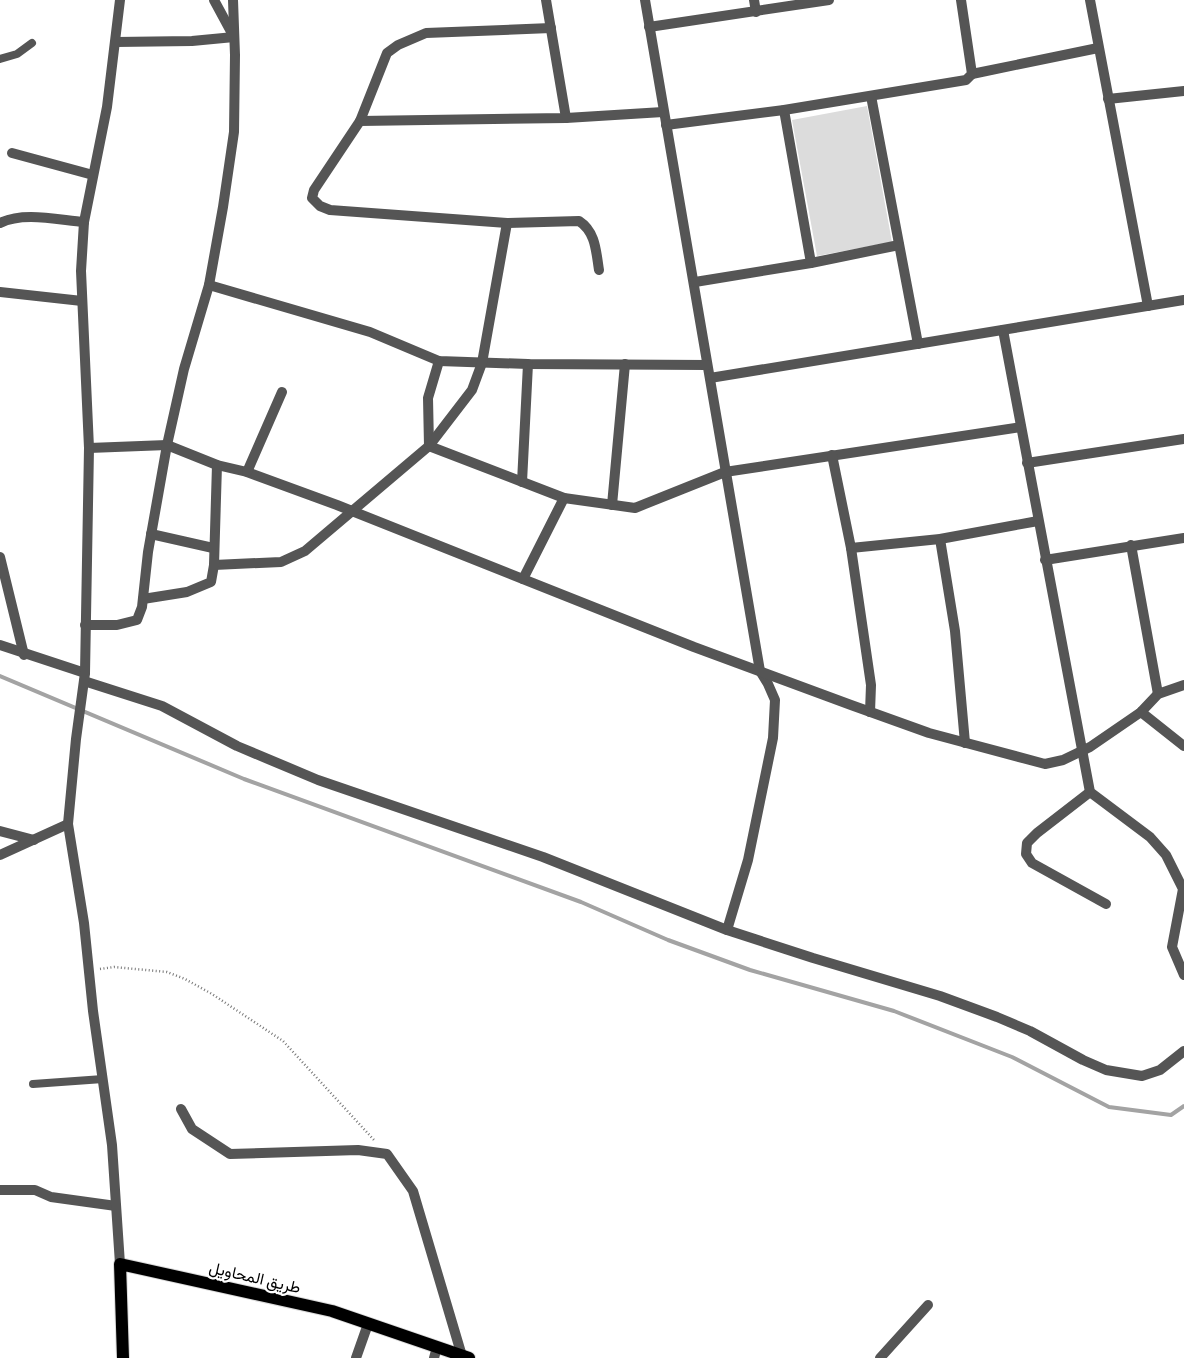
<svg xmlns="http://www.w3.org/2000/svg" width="1184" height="1358" viewBox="0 0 1184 1358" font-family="'Exo 2',Vazirmatn,sans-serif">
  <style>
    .green { fill: #dcdcdc }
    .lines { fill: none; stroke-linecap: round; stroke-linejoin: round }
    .stream { stroke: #a3a3a3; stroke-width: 4 }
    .primary-casing { stroke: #dbdbdb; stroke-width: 14 }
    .path { stroke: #777; stroke-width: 2.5; stroke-dasharray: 1 2.5; stroke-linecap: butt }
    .service { stroke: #555; stroke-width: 8 }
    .minor { stroke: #555; stroke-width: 10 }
    .tertiary { stroke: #555; stroke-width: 10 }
    .primary { stroke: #000; stroke-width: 12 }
    .labels { text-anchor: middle; stroke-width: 4.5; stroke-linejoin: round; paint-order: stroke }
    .street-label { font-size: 16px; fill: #000; stroke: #fff }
  </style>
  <rect width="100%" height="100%" fill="#fff"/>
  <polygon class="green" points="867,106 892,242 817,256 792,120"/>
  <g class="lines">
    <polyline class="stream" points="0,676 244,779 581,902 668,940 750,970 894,1011 1012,1057 1109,1107 1171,1115 1184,1106"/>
    <defs>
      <polyline id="primary" points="123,1358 120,1264 332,1311 469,1358"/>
    </defs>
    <use href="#primary" class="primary-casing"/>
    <polyline class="path" points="100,969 114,967 167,972 185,979 212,994 283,1041 374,1140"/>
    <g class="service">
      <polyline points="0,59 17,54 32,43"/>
      <polyline points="33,1084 103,1079"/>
    </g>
    <g class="minor">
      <polyline points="546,0 566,118"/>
      <polyline points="645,0 760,671 768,684 775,700 773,738 748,860 727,930"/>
      <polyline points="754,0 756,12"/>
      <polyline points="1090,0 1148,306"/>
      <polyline points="649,27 829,0"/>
      <path d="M551 28 426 33 398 45 387 53 360 121 314 190 312 198 320 206 330 210 507 223 579 221C596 232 596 252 599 270"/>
      <polyline points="116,42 192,41 234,37 214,0"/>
      <polyline points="972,74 1098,48"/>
      <polyline points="871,96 918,344"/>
      <polyline points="1108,99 1184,91"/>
      <polyline points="784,110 811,263"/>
      <polyline points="360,121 566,118 663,112"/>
      <polyline points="666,125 784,110 966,80 972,74 961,0"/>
      <polyline points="12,153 93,175"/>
      <path d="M0 223C23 211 59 220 84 222"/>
      <polyline points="695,282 811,263 899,245"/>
      <polyline points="209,285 370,332 439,361 528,364 707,365"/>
      <polyline points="0,292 82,301"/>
      <polyline points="1003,330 1090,792 1150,837 1166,855 1183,889 1172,947 1184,975"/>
      <polyline points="439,361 428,398 429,446 564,498 635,508 725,472 1021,427"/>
      <polyline points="710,378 1184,300"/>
      <polyline points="89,448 167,445 217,465 247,472 337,505 694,647 851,705 929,733 1045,764 1063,760 1090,747 1141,712 1158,694 1184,685"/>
      <polyline points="832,455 851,548 940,539 1038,521"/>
      <polyline points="1027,463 1184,439"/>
      <polyline points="247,472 282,392"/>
      <polyline points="522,482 528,364"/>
      <polyline points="612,505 625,364"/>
      <polyline points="151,534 213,548"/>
      <polyline points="940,539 955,631 965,743"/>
      <polyline points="1131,545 1158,694"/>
      <polyline points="851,548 871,685 870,712"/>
      <polyline points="0,557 24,655"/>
      <polyline points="1045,560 1184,538"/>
      <polyline points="214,565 281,562 305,551 429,446 472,390 482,363 507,223"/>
      <polyline points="523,579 564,498"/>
      <polyline points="143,599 187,592 211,582 214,565 217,465"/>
      <polyline points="85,625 117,625 137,620 142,607 148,552 167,445 184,369 209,285 223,207 234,132 235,55 233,0"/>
      <polyline points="0,645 85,673"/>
      <polyline points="84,681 162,706 237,746 318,780 543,857 727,930 813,958 940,996 997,1017 1030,1031 1083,1060 1106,1070 1142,1076 1160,1070 1184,1051"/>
      <polyline points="1141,712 1184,746"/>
      <polyline points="1090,792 1037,833 1027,843 1026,854 1032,863 1106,904"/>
      <polyline points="0,831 34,840"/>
      <polyline points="0,855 68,824"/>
      <polyline points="181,1109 192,1129 230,1154 358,1150 387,1154 413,1191 462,1356"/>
      <polyline points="0,1190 35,1190 51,1197 116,1206"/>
      <polyline points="356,1358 368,1324"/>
      <polyline points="434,1358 437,1347"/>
      <polyline points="880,1358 928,1305"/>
    </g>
    <polyline class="tertiary" points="120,0 107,107 84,222 81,271 89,448 85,673 76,739 68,824 84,923 93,1011 112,1145 120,1264"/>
    <use href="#primary" class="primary"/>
  </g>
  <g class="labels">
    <g class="street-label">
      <text transform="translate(255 1277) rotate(13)" y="6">طريق المحاويل</text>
    </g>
  </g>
</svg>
